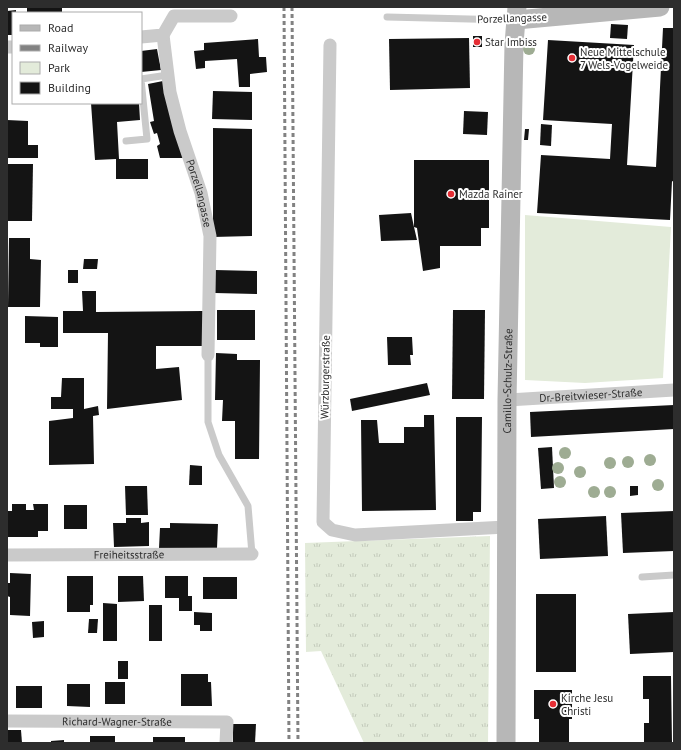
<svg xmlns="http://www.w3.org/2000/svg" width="681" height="750" viewBox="0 0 681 750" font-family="'PT Sans',sans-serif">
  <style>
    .grass { fill: url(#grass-tufts) }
    .green { fill: #e3ebda }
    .building { fill: #141414 }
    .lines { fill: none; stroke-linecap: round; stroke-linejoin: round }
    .lane { stroke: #cacaca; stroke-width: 7 }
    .street { stroke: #cacaca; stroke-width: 13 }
    .secondary { stroke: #b7b7b7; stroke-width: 19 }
    .rail { stroke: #828282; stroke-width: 3; stroke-dasharray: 4 3; stroke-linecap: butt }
    .tree { fill: #9eac93 }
    .poi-dot { fill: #e52e35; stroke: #fff; stroke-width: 1.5 }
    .labels { text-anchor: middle; stroke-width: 4; stroke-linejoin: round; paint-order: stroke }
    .street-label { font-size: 11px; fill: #2d2d2d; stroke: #fff }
    .poi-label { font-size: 11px; fill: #2d2d2d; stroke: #fff; text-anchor: start }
  </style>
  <defs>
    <pattern id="grass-tufts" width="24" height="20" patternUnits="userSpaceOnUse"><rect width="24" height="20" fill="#e3ebda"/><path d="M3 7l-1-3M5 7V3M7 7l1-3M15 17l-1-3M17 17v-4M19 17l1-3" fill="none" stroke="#c3cabb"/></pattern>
  </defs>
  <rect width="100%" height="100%" fill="#fff"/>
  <polygon class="grass" points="490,536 488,743 364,743 321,651 306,652 305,543"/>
  <polygon class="green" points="525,215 671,227 663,378 585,383 525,380"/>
  <g class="building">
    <rect x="27" y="7" width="35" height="6"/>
    <polygon points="16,10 16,13 13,13 13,35 7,35 7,11"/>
    <polygon points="611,24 628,25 627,39 610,38"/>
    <polygon points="663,28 674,28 674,182 672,181 670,220 537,213 541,155 610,159 612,124 543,120 548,40 634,45 627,165 656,167"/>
    <rect x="473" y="36" width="9" height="11"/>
    <polygon points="469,38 470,88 390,90 389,39"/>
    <polygon points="258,39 259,57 266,57 267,72 250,74 250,87 239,87 237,59 205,61 205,68 196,69 194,51 204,50 204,43"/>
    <polygon points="157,49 161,70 141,72 141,51"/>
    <polygon points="163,81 183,158 160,158 157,146 160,144 157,133 154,134 150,122 154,121 148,84"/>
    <polygon points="213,91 252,92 252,120 212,119"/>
    <polygon points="91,103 139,103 140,120 117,122 119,159 148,159 148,179 116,179 116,159 95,160"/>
    <polygon points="464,111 488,112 487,135 463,134"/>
    <polygon points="7,120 28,121 28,145 38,145 38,158 7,158"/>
    <polygon points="541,124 552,125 551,146 540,145"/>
    <polygon points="213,128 252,129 252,236 213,237"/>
    <polygon points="525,129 529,129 528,140 524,140"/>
    <polygon points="414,160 489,160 489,228 481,228 481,246 440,246 440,268 423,271 417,228 414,227 417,240 381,241 379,215 411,213 414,227"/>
    <polygon points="7,164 33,164 32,221 7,221"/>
    <polygon points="9,238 30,238 30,259 41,260 40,307 8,307"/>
    <polygon points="84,259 98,259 97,269 83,269"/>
    <rect x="68" y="270" width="10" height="13"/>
    <polygon points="215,270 257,271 257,294 215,293"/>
    <polygon points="82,291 96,291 96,312 203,311 203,346 156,346 156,369 179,367 182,400 107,409 108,333 63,333 63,311 83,311"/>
    <rect x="217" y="310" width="38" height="30"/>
    <polygon points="453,310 485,310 484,399 452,399"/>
    <polygon points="25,316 58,317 58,347 40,347 40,343 25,343"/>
    <polygon points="387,337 412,337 413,355 410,355 411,365 388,365"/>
    <polygon points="216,353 237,354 237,360 260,360 259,459 235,459 235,421 222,421 223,400 215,400"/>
    <polygon points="62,378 84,378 84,409 98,406 99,415 93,416 94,464 49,465 49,421 73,418 73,409 51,409 51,397 61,397"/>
    <polygon points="427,383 430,395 352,411 350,399"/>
    <polygon points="674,405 674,429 531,437 530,412"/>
    <polygon points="424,415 434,415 436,510 362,511 361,420 377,420 379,443 404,443 404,427 424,427"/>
    <polygon points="456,417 482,417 481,512 473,512 473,521 456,521"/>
    <polygon points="552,447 554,488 541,489 538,448"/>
    <polygon points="190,465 202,466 202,485 189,485"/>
    <polygon points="125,486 147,486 148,515 126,515"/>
    <polygon points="630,486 638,486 638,495 630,496"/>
    <polygon points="12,504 26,504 26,510 34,510 33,504 48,504 48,531 38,531 38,537 7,537 7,511 12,511"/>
    <rect x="64" y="505" width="23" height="24"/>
    <polygon points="674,511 674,551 623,553 621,513"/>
    <polygon points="606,516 608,556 540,559 538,519"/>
    <polygon points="126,518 141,518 141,523 149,522 149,546 114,547 113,523 126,523"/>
    <polygon points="170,523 218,524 217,548 159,548 160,528 170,528"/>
    <polygon points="10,573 31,574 30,616 10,615 10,597 7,596 7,583 10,583"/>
    <polygon points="67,576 93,576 93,605 90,605 90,612 67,612"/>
    <polygon points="118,576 143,576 144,601 118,602"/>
    <polygon points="165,576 188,576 188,596 192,596 192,611 179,611 179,598 165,598"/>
    <rect x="203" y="577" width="34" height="22"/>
    <rect x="536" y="594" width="40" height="78"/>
    <polygon points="103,603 117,604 117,641 103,641"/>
    <rect x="149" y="605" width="13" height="36"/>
    <polygon points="194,612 212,613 212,631 200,631 200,625 194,625"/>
    <polygon points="674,612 674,652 630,654 628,614"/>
    <polygon points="89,619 98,619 97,633 88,633"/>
    <polygon points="44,621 44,637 33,638 32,622"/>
    <rect x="118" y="661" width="10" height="18"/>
    <polygon points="181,674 208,674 208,682 211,682 212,706 181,706"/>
    <polygon points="643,676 671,676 672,743 644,743 644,723 649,723 649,699 643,699"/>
    <rect x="105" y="682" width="20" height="22"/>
    <polygon points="67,684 90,684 90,707 67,706"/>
    <rect x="16" y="686" width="26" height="22"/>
    <polygon points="534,690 572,690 572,719 569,719 569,743 539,743 539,719 534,719"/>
    <polygon points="233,724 256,724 255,743 233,743"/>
    <polygon points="7,730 21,730 22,743 7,743"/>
    <rect x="90" y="736" width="25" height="7"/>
    <rect x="153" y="737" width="32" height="6"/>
    <polygon points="64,740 64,743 51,743 51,741"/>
  </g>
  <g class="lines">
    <g class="lane">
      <polyline points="387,17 515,20"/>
      <polyline points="126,141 147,139 141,79 168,75"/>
      <polyline points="208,355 208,422 219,455 248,506 252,554"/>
      <polyline points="642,577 674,575"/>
    </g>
    <g class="street">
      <path id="s1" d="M163 35 170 92 180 131 201 193 210 236 208 355"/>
      <polyline points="141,37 163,35 174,16 231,16"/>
      <polyline points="330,45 323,522 332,530 355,535 506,527"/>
      <polyline points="7,47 13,47"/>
      <path id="s2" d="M507 400 674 390"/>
      <path id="s3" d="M7 555 252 554"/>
      <path id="s4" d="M7 721 227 722 226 743"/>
    </g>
    <g class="secondary">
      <polyline points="516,20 660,7"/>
      <path id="s5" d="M506 743 507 400 514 44 517 7"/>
    </g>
    <g class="rail">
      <polyline points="284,7 289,743"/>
      <polyline points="292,7 298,743"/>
    </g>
  </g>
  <g class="tree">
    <circle cx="529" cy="49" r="6"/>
    <circle cx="565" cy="453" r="6"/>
    <circle cx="650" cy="460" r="6"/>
    <circle cx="628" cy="462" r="6"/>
    <circle cx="610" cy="463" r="6"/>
    <circle cx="558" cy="468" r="6"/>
    <circle cx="580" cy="472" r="6"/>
    <circle cx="560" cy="482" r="6"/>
    <circle cx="658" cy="485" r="6"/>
    <circle cx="594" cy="492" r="6"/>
    <circle cx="610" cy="492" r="6"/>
  </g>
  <g class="poi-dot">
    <circle cx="477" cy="42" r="4"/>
    <circle cx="572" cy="58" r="4"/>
    <circle cx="451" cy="194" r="4"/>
    <circle cx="553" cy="704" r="4"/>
  </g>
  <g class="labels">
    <g class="street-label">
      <text transform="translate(512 18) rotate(-2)" y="4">Porzellangasse</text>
      <text dy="4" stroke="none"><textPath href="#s1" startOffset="163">Porzellangasse</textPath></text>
      <text transform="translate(325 377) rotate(-89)" y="4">Würzburgerstraße</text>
      <text dy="4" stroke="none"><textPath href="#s5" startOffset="362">Camillo-Schulz-Straße</textPath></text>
      <text dy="4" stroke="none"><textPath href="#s2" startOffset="84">Dr.-Breitwieser-Straße</textPath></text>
      <text dy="4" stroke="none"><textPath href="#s3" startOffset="122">Freiheitsstraße</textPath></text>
      <text dy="4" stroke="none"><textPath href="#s4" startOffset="110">Richard-Wagner-Straße</textPath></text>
    </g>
    <g class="poi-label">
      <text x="485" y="46">Star Imbiss</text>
      <text x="580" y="56">Neue Mittelschule<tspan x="580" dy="13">7 Wels-Vogelweide</tspan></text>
      <text x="459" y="198">Mazda Rainer</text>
      <text x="561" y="702">Kirche Jesu<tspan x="561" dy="13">Christi</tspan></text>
    </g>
  </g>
  <rect width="681" height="750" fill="none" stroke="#2d2d2d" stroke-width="16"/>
  <rect x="12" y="12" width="130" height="92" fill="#ffffff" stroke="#ababab"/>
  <rect x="20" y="25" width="20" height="6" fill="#b7b7b7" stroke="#ababab"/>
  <text x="48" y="32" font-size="12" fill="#2d2d2d">Road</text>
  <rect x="20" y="45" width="20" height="6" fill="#828282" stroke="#ababab"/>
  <text x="48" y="52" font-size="12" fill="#2d2d2d">Railway</text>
  <rect x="20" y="62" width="20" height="12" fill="#e3ebda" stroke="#ababab"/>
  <text x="48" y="72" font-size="12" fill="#2d2d2d">Park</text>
  <rect x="20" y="82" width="20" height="12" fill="#141414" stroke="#ababab"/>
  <text x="48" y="92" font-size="12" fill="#2d2d2d">Building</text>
</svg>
